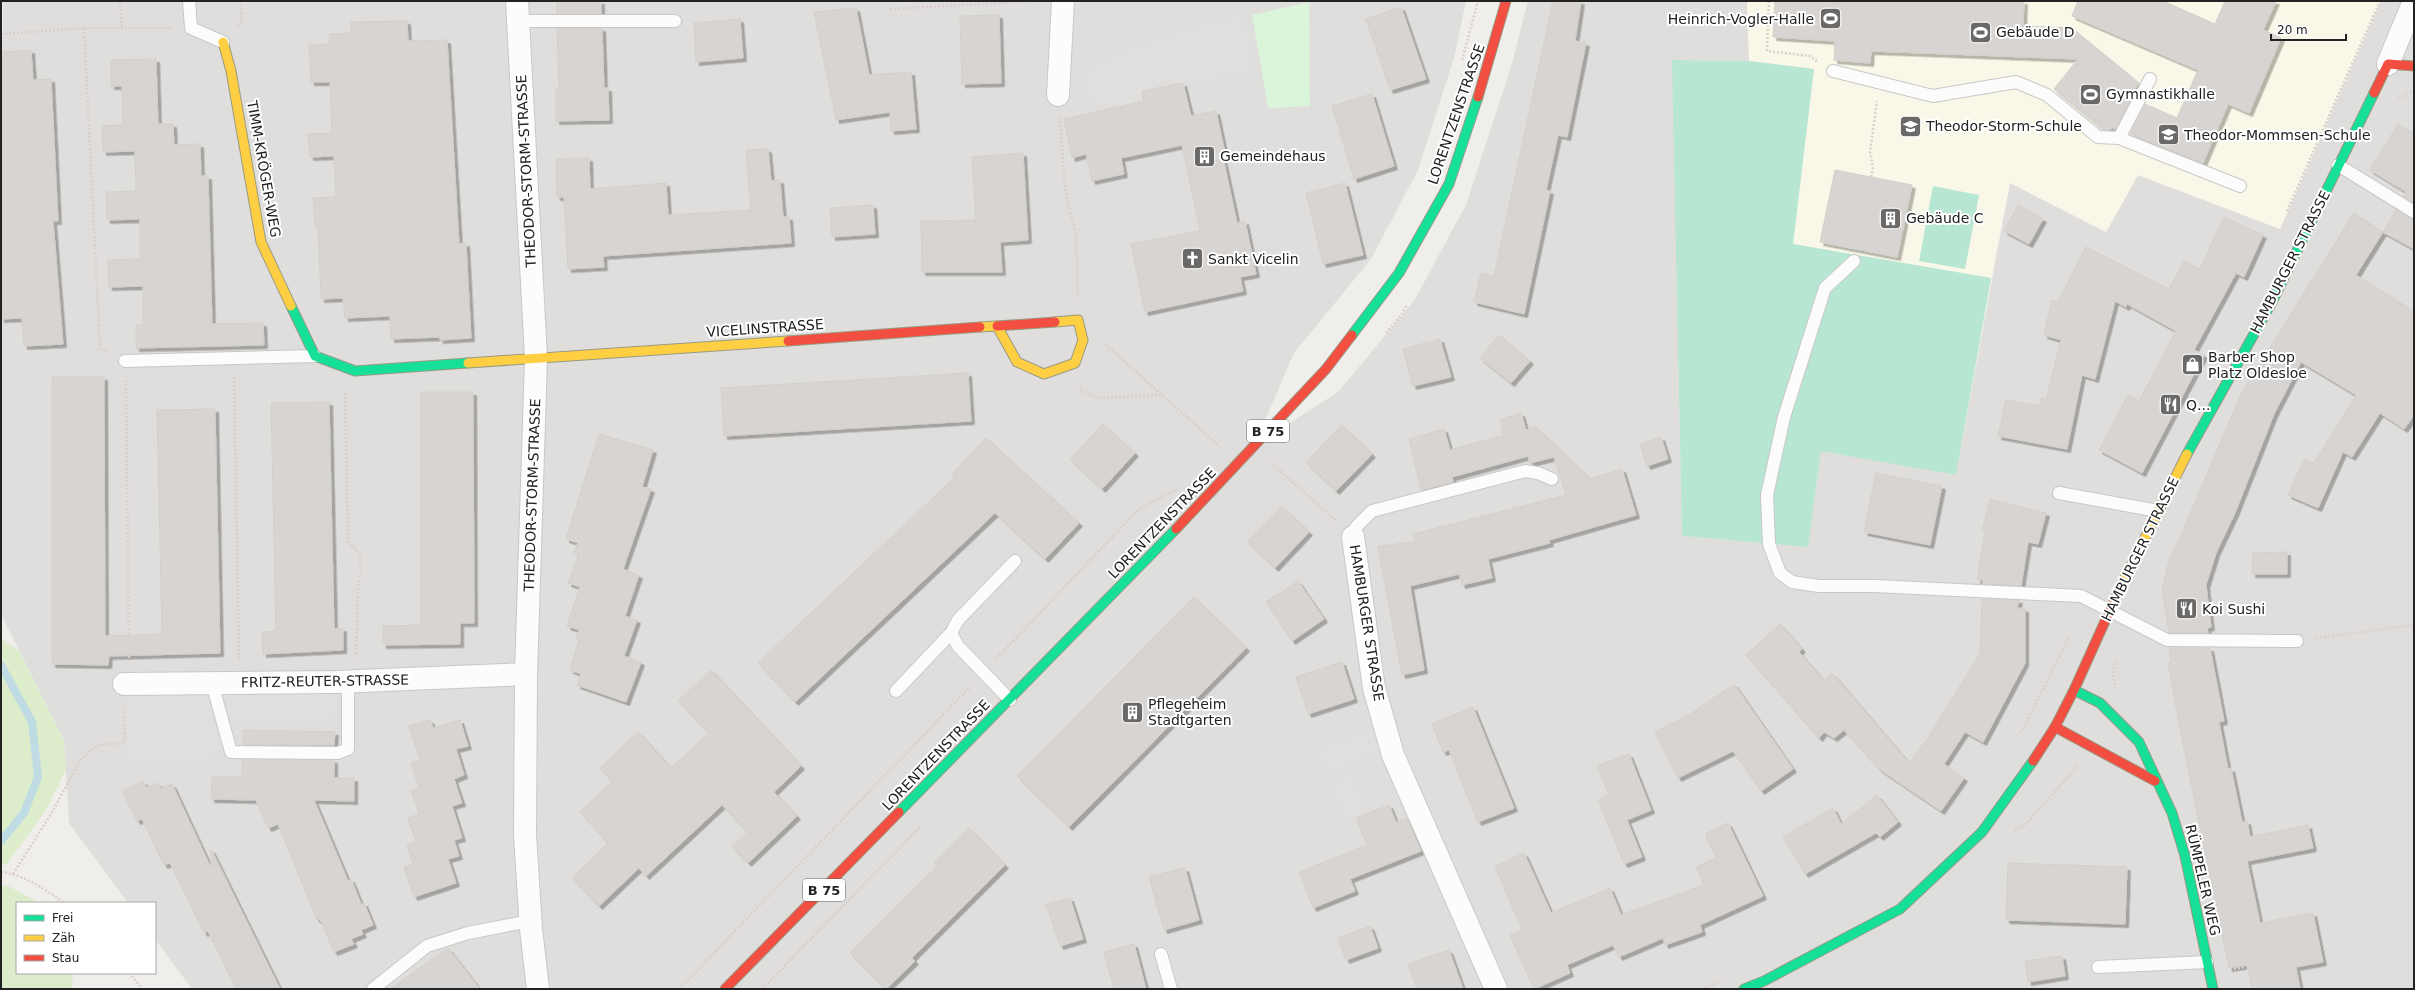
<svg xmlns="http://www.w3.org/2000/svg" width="2415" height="990" viewBox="0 0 2415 990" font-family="'DejaVu Sans',sans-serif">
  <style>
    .residential { fill: #dfdedc }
    .education { fill: #f8f7e8 }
    .grass { fill: #ddeccb }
    .park { fill: #daf5da }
    .pitch { fill: #b7e6d2 }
    .parking { fill: #e0dfde }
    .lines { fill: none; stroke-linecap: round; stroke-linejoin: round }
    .stream { stroke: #bfdbe3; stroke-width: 8 }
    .building { fill: #d7d4d2; stroke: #d3d0cc; filter: url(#shadow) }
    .lane-casing { stroke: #c9c8c7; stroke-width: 14 }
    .street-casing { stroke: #c9c8c7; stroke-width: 24 }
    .fast-casing { stroke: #999a82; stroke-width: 11 }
    .slow-casing { stroke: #999a82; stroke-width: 11 }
    .jam-casing { stroke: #999a82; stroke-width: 11 }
    .path { stroke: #dccecd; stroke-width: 2.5; stroke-dasharray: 2 2; stroke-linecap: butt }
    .lane { stroke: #fdfcfc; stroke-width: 12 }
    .street { stroke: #fdfcfc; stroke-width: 22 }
    .fast { stroke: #16e098; stroke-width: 9 }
    .slow { stroke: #ffcf43; stroke-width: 9 }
    .jam { stroke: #f24e42; stroke-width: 9 }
    .labels { text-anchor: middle; stroke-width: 4; stroke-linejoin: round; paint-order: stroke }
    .shield { fill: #fff; stroke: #646464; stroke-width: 1 }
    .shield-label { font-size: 13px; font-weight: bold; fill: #222 }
    .poi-label { font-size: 14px; fill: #222; stroke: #fff; text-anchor: start }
    .street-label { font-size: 14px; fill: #222; stroke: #fff }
  </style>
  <defs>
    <filter id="shadow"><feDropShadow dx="3.5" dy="3.5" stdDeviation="0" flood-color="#0004"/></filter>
  </defs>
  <rect width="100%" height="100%" fill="#f0eeeb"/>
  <polygon class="residential" points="3,1 1466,1 1454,58 1418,170 1371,259 1294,353 1254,446 1338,392 1414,301 1466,205 1511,67 1528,1 1747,1 1749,61 1673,60 1682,536 1807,547 1821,450 1956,475 2010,183 2106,232 2138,175 2280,229 2381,1 2414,1 2414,989 192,989 155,939 155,903 128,903 69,823 64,741 1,614 1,38 3,37"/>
  <polygon class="education" points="1747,1 2381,1 2280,229 2138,175 2106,232 2010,183 1991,278 1793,244 1814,69 1749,61"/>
  <g class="grass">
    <polygon points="1,638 19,651 64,741 66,770 46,810 7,864 1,864"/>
    <polygon points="1,886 8,886 40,903 17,903 17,973 73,973 72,989 1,989"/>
  </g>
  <polygon class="park" points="1309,2 1310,106 1268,108 1252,15"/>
  <g class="pitch">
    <polygon points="1672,60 1749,61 1814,69 1793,244 1991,278 1956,475 1821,451 1808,547 1682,536"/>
    <polygon points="1933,186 1979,195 1965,269 1919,261"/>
  </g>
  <g class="parking">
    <polygon points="1242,16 1253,69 1142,91 1144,101 1094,111 1087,72 1145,45"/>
    <polygon points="336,682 331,723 235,723 204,762 126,761 124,684"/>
    <polygon points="1380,728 1387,746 1327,771 1320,752"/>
    <polygon points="1351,776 1365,811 1347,818 1333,783"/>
  </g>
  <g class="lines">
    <polyline class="stream" points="1,665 32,722 38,777 24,813 1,841"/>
  </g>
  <g class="building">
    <rect x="557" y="1" width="44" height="13"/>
    <polygon points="1553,1 1581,1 1575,41 1586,43 1567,137 1558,135 1546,190 1550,191 1524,314 1474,302 1481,273 1494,276"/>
    <polygon points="1775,1 2024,1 2023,26 2072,28 2139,83 2129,97 2132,98 2115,129 2112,127 2110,130 2104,130 2054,89 2078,59 1871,51 1870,63 1834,60 1835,41 1773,37"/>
    <polygon points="2078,1 2163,1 2215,24 2225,1 2276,1 2263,30 2281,38 2249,113 2228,104 2203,163 2130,134 2145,104 2177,118 2198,70 2072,16"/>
    <polygon points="1401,7 1426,79 1390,90 1366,19"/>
    <polygon points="856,8 869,75 911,72 916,129 891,131 890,112 836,120 814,12"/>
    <polygon points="999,15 1001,83 962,84 960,16"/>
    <polygon points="740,19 743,58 696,62 694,23"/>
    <polygon points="407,21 408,41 447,40 459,244 466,243 471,338 440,340 440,337 391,339 390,316 345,318 343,298 321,299 318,226 315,226 313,198 336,197 334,156 310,157 308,134 332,133 330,82 311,82 309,45 330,44 329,34 351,33 351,22"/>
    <polygon points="557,28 602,28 604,88 608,88 609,120 556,121 556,89 559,89"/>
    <polygon points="31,50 33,80 51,79 58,221 53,221 63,344 24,346 22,318 1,319 1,52"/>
    <polygon points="156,59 158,124 173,124 174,145 200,144 201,176 208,176 212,324 263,323 264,345 136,348 136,325 143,325 143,286 109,287 108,260 140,259 140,219 107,220 106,192 136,191 135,151 103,152 102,126 123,125 122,86 111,86 111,60"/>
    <polygon points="1183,83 1191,116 1216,111 1225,153 1222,153 1237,223 1245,221 1256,274 1240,277 1243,291 1145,312 1131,244 1200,231 1182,145 1121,158 1124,174 1092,181 1086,154 1072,158 1064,119 1144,101 1142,91"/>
    <polygon points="1372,94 1394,166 1354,179 1332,106"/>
    <polygon points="2398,124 2414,134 2414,203 2403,197 2406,192 2370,170"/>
    <polygon points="768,149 771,181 780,180 783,217 789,217 791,243 603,256 604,267 568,269 564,197 557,197 556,159 589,158 590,189 666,183 668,215 751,210 746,150"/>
    <polygon points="1023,153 1028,240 1000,242 1002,272 922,272 921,221 976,220 972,157"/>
    <polygon points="1835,170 1912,185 1897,257 1820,242"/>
    <polygon points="1345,183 1363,255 1323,264 1306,193"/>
    <polygon points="873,205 875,234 832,237 830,208"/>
    <polygon points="2018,205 2043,219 2029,244 2004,231"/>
    <polygon points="2396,210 2414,219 2414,249 2383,232"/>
    <polygon points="2354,213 2383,232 2356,275 2414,311 2414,415 2404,429 2380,413 2352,457 2343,452 2318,508 2288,495 2304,459 2314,463 2356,395 2301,362 2274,414 2235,513 2216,553 2206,585 2211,627 2207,628 2208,633 2169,633 2162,590 2169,560 2180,538 2241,394"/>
    <polygon points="2224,217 2263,235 2244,277 2236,273 2194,350 2204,355 2142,473 2099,450 2128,395 2139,401 2176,331 2127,304 2126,307 2115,301 2095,379 2082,375 2067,449 1998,436 2006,400 2040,406 2041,398 2046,399 2061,340 2044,335 2052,300 2058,302 2086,247 2169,289 2184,261 2200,269"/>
    <polygon points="1499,335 1530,361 1511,383 1480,358"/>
    <polygon points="1440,339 1451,377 1413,386 1403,349"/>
    <polygon points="968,373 971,421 724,436 721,388"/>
    <polygon points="52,377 104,377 105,636 162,634 157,410 215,409 220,653 109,656 108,665 52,664"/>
    <polygon points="421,392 473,392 474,623 460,623 460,644 383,645 383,626 421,625"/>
    <polygon points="329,402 334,629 343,628 343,650 263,654 262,632 276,631 271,403"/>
    <polygon points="1521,413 1526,430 1536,427 1590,479 1622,469 1636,515 1549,540 1550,543 1488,559 1492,578 1462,585 1459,574 1410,586 1424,670 1402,675 1378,547 1415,541 1413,534 1566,495 1554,457 1530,463 1528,456 1452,477 1453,482 1421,490 1409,439 1444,429 1450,450 1504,435 1500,420"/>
    <polygon points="1103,424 1135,453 1102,489 1070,459"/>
    <polygon points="1342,425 1372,454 1336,491 1306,462"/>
    <polygon points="599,434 653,450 642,487 651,489 623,569 639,575 625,616 637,620 624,656 641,662 626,702 577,685 581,674 570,670 579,640 576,639 579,630 567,626 580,587 568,583 579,554 574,553 578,543 566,539"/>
    <polygon points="1661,437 1668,459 1647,466 1640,444"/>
    <polygon points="986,438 1079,523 1045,559 995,513 795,702 758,663 955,477 952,474"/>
    <polygon points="1876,473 1942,486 1930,545 1864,532"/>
    <polygon points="1990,499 2046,513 2038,544 2028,542 2021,586 1983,584 1983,580 1977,580 1985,531 1982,530"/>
    <polygon points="1282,506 1309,532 1275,568 1247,541"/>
    <polygon points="2287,552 2287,574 2252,574 2253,553"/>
    <polygon points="1298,581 1324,619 1292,641 1266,602"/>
    <polygon points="1194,597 1246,648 1069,827 1017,776"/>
    <polygon points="1982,599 2019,600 2017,608 2025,609 2025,663 1983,742 1965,732 1944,764 1964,778 1941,811 1879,769 1844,730 1834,738 1824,732 1819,738 1746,655 1780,624 1802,649 1799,652 1824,681 1832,673 1909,763 1930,735 1980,653"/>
    <polygon points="2169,648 2210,648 2224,721 2219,722 2228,769 2231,768 2242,822 2247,821 2250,837 2308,825 2313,848 2247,861 2260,923 2313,913 2323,962 2296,967 2300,989 2252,989 2247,965 2229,968 2180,729 2168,663 2171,662"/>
    <polygon points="1342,662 1354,699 1308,714 1296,677"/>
    <polygon points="711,670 801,766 774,792 797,816 748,863 732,847 748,832 722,805 646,876 639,868 599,906 572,878 608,843 580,812 612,781 600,768 638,732 671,768 709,733 678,701"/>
    <polygon points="1734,684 1793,769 1761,791 1733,751 1678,778 1655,732 1689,715"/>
    <polygon points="1473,707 1514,808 1478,822 1449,750 1443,752 1432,724"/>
    <polygon points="430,720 433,728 460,720 468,746 456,749 464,775 454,779 462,803 452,806 462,838 454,840 459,856 448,859 456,883 414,897 404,867 413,864 407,845 416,842 408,818 419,814 411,791 419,788 411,763 420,760 409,726"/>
    <polygon points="243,730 335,732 334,745 243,745"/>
    <polygon points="1629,754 1651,810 1627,820 1642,857 1624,864 1598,800 1609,795 1597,766"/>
    <polygon points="242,760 334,760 334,778 354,778 354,801 314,800 348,881 351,879 361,904 364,903 373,925 361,930 363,934 351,939 354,944 334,952 320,919 317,920 278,824 268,828 256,800 211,799 212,777 242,777"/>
    <polygon points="143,781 147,788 158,783 161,789 172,784 211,868 211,849 280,989 236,989 208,931 204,933 170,863 164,865 142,819 137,821 122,791"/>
    <polygon points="1877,795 1898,822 1880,837 1876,833 1805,874 1783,837 1833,808 1841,824"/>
    <polygon points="1389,805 1396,822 1407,818 1421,851 1350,879 1355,891 1313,908 1299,872 1367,845 1356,818"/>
    <polygon points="1728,823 1763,896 1700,925 1702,932 1665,945 1663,938 1619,957 1613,945 1567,965 1570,973 1534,989 1510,935 1522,930 1495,866 1524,853 1551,913 1610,888 1621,915 1704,885 1696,867 1716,858 1705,834"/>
    <polygon points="969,828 1005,865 912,958 915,961 886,989 850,953 937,866 934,863"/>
    <polygon points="2008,863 2127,867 2125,924 2006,920"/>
    <polygon points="1185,868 1199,920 1164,930 1149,877"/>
    <polygon points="1070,898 1083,939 1060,946 1046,904"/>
    <polygon points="1370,926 1378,948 1346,960 1338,938"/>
    <polygon points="1134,944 1146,989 1114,989 1104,952"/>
    <polygon points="448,948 480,989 390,989"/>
    <polygon points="1449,950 1463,989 1417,989 1408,964"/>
    <polygon points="2062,956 2065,976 2028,982 2025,961"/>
  </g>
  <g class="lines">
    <defs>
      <g id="lane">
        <polyline points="189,1 191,28 223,42"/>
        <polyline points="518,21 675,21"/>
        <polyline points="1833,71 1933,96 2016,82 2047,95 2098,137 2119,138"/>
        <polyline points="2150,79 2119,138 2240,186"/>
        <polyline points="2338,165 2414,212"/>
        <polyline points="1854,261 1825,288 1784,417 1767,495 1769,544 1780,573 1792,582 1819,586 1875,586 2081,596 2167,640 2297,641"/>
        <polyline points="125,361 315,356"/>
        <polyline points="2059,493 2158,511"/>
        <polyline points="1353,537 1356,527 1372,511 1525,471 1538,473 1552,479"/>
        <polyline points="212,683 231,752 338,753 348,749 348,681"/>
        <polyline points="896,691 951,633"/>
        <polyline points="1010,700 958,646 951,633 958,620 1015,561"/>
        <polyline points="1161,954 1171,989"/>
        <polyline points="2098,967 2207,962"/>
        <polyline points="373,989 427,946 468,933 530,921"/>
      </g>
      <g id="street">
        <polyline points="517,1 536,358 526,674 525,835 531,929 538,989"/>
        <polyline points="2388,64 2414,1"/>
        <polyline points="1058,95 1063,1"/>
        <polyline points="1353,537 1374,688 1393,755 1496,989"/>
        <polyline points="124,684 336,682 526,674"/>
      </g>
      <g id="fast">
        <polyline points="291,306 315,356 355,371 468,363"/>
        <polyline points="1352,335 1399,273 1449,184 1478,97"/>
        <polyline points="2187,454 2273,300 2374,93"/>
        <polyline points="2074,690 2100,703 2139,742 2172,813 2185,856 2213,989"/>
        <polyline points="899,812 1176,529"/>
        <polyline points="1744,989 1764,981 1900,909 1982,832 2033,761"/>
      </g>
      <g id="slow">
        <polyline points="223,42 231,71 261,242 291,306"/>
        <polyline points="980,327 997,326 1017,362 1044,374 1075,363 1083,340 1078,320 1055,322"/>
        <polyline points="468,363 788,341"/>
        <polyline points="2120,588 2187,454"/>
      </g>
      <g id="jam">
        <polyline points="2374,93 2388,64 2414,66"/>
        <polyline points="1478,97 1506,1"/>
        <polyline points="997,326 1055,322"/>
        <polyline points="788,341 980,327"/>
        <polyline points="1176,529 1326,369 1352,335"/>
        <polyline points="2055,727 2155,781"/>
        <polyline points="2033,761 2055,727 2074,690 2120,588"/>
        <polyline points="725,989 899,812"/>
      </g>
    </defs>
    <use href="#lane" class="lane-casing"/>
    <use href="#street" class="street-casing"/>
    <use href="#fast" class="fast-casing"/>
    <use href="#slow" class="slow-casing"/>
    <use href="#jam" class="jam-casing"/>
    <g class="path">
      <polyline points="120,1 122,28"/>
      <polyline points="1769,1 1767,51 1810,56 1818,62"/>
      <polyline points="890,9 1035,1"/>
      <polyline points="238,25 242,20 240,1"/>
      <polyline points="84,28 100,348 110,353"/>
      <polyline points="1,34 84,28 172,28"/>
      <polyline points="1462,60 1478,1"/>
      <polyline points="2399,98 2412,91"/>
      <polyline points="1060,117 1065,189 1076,235 1078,297"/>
      <polyline points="2287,211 2380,1"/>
      <polyline points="1859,244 1873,167 1870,152 1877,101"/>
      <polyline points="1386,333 1402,314 1407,305"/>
      <polyline points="1106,345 1220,447"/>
      <polyline points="234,377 239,660"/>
      <polyline points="126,380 129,661"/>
      <polyline points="1080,386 1082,391 1098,398 1162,395"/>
      <polyline points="345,393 348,541 360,554 361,570 358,587 356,657"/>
      <polyline points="1271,463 1336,521"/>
      <polyline points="2316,638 2414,625"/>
      <polyline points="996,659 1139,509 1178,489"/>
      <polyline points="2115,685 2113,672 2116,658"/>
      <polyline points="2021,733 2069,637"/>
      <polyline points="2014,830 2026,824 2078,766"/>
      <polyline points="2209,851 2268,839"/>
      <path d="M1 872C25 875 45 889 64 903"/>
      <polyline points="13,874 51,814 81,759 98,745 125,743 124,707"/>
      <polyline points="2234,969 2277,960"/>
      <polyline points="129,973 143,989"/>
      <polyline points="679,989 971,686"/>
      <polyline points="762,989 921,826"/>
      <polyline points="1700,989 1721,982"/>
    </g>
    <use href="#lane" class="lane"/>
    <use href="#street" class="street"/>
    <use href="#fast" class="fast"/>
    <use href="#slow" class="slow"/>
    <use href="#jam" class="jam"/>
  </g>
  <defs>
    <symbol id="stadium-square" viewBox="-11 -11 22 22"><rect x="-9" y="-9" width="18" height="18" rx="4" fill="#6a6968" stroke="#fff"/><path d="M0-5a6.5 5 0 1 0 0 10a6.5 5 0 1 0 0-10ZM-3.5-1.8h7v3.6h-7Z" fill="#fff"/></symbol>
    <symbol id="school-square" viewBox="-11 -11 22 22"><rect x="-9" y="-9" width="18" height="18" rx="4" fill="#6a6968" stroke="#fff"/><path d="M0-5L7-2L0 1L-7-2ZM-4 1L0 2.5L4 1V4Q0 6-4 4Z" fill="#fff"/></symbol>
    <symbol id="building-square" viewBox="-11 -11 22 22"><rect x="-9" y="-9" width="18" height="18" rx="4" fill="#6a6968" stroke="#fff"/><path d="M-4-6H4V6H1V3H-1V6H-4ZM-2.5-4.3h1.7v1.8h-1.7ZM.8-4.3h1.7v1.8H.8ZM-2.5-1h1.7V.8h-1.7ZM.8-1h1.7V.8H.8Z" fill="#fff"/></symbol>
    <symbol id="church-square" viewBox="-11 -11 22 22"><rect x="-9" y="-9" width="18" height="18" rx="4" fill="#6a6968" stroke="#fff"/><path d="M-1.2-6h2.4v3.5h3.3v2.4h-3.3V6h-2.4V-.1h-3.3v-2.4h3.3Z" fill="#fff"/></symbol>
    <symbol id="shop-square" viewBox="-11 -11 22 22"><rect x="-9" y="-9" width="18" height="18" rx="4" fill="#6a6968" stroke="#fff"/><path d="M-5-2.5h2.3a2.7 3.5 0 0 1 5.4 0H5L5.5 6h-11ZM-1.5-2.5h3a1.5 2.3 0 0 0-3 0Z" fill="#fff"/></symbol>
    <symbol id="restaurant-square" viewBox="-11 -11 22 22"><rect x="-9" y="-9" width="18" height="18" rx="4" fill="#6a6968" stroke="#fff"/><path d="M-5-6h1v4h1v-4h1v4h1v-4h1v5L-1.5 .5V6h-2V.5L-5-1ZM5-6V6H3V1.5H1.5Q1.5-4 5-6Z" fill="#fff"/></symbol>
  </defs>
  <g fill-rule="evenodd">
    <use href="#stadium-square" x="1818" y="6" width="25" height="25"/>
    <use href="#stadium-square" x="1968" y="20" width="25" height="25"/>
    <use href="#stadium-square" x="2078" y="82" width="25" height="25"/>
    <use href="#school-square" x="1898" y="114" width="25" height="25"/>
    <use href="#school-square" x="2156" y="122" width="25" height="25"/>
    <use href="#building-square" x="1192" y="144" width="25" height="25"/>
    <use href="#building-square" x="1878" y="206" width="25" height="25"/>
    <use href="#church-square" x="1180" y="246" width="25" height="25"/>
    <use href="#shop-square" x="2180" y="352" width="25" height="25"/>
    <use href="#restaurant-square" x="2158" y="392" width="25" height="25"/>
    <use href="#restaurant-square" x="2174" y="596" width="25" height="25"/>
    <use href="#building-square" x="1120" y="700" width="25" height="25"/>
  </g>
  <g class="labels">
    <g class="shield">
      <rect x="1247" y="420" width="42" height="22" rx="3"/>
      <rect x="803" y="879" width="42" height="22" rx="3"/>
    </g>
    <g class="shield-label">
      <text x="1268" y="436">B 75</text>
      <text x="824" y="895">B 75</text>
    </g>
    <g class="poi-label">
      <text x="1814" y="24" text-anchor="end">Heinrich-Vogler-Halle</text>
      <text x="1996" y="37">Gebäude D</text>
      <text x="2106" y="99">Gymnastikhalle</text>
      <text x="1926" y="131">Theodor-Storm-Schule</text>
      <text x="2184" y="140">Theodor-Mommsen-Schule</text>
      <text x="1220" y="161">Gemeindehaus</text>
      <text x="1906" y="223">Gebäude C</text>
      <text x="1208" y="264">Sankt Vicelin</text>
      <text x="2208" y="362">Barber Shop<tspan x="2208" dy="16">Platz Oldesloe</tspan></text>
      <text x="2186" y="410">Q...</text>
      <text x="2202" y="614">Koi Sushi</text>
      <text x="1148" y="709">Pflegeheim<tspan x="1148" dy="16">Stadtgarten</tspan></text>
    </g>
    <g class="street-label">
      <text transform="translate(1456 114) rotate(-71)" y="5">LORENTZENSTRASSE</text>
      <text transform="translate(264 169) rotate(80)" y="5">TIMM-KRÖGER-WEG</text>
      <text transform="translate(526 171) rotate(-93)" y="5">THEODOR-STORM-STRASSE</text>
      <text transform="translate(2290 262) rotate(-63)" y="5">HAMBURGER STRASSE</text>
      <text transform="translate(765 328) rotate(-4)" y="5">VICELINSTRASSE</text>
      <text transform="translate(532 495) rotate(-88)" y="5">THEODOR-STORM-STRASSE</text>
      <text transform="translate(1162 523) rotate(-46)" y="5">LORENTZENSTRASSE</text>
      <text transform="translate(2140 549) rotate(-64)" y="5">HAMBURGER STRASSE</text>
      <text transform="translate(1367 623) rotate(81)" y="5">HAMBURGER STRASSE</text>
      <text transform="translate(325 681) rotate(-1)" y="5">FRITZ-REUTER-STRASSE</text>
      <text transform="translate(936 755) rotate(-46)" y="5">LORENTZENSTRASSE</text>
      <text transform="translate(2203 880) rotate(77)" y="5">RÜMPELER WEG</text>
    </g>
  </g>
  <rect width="2415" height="990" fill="none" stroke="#222222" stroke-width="4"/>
  <rect x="16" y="902" width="140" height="72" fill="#ffffff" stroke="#a7a7a7"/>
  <rect x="24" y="915" width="20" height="6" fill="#16e098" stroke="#a7a7a7"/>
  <text x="52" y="922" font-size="12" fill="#222222">Frei</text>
  <rect x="24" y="935" width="20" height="6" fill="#ffcf43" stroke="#a7a7a7"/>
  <text x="52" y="942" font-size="12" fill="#222222">Zäh</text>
  <rect x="24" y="955" width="20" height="6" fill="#f24e42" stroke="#a7a7a7"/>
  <text x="52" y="962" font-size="12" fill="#222222">Stau</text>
  <path d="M2271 34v6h75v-6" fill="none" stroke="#222222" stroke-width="2"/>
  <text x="2277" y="34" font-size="12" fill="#222222" stroke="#ffffff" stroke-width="3" paint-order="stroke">20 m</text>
</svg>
